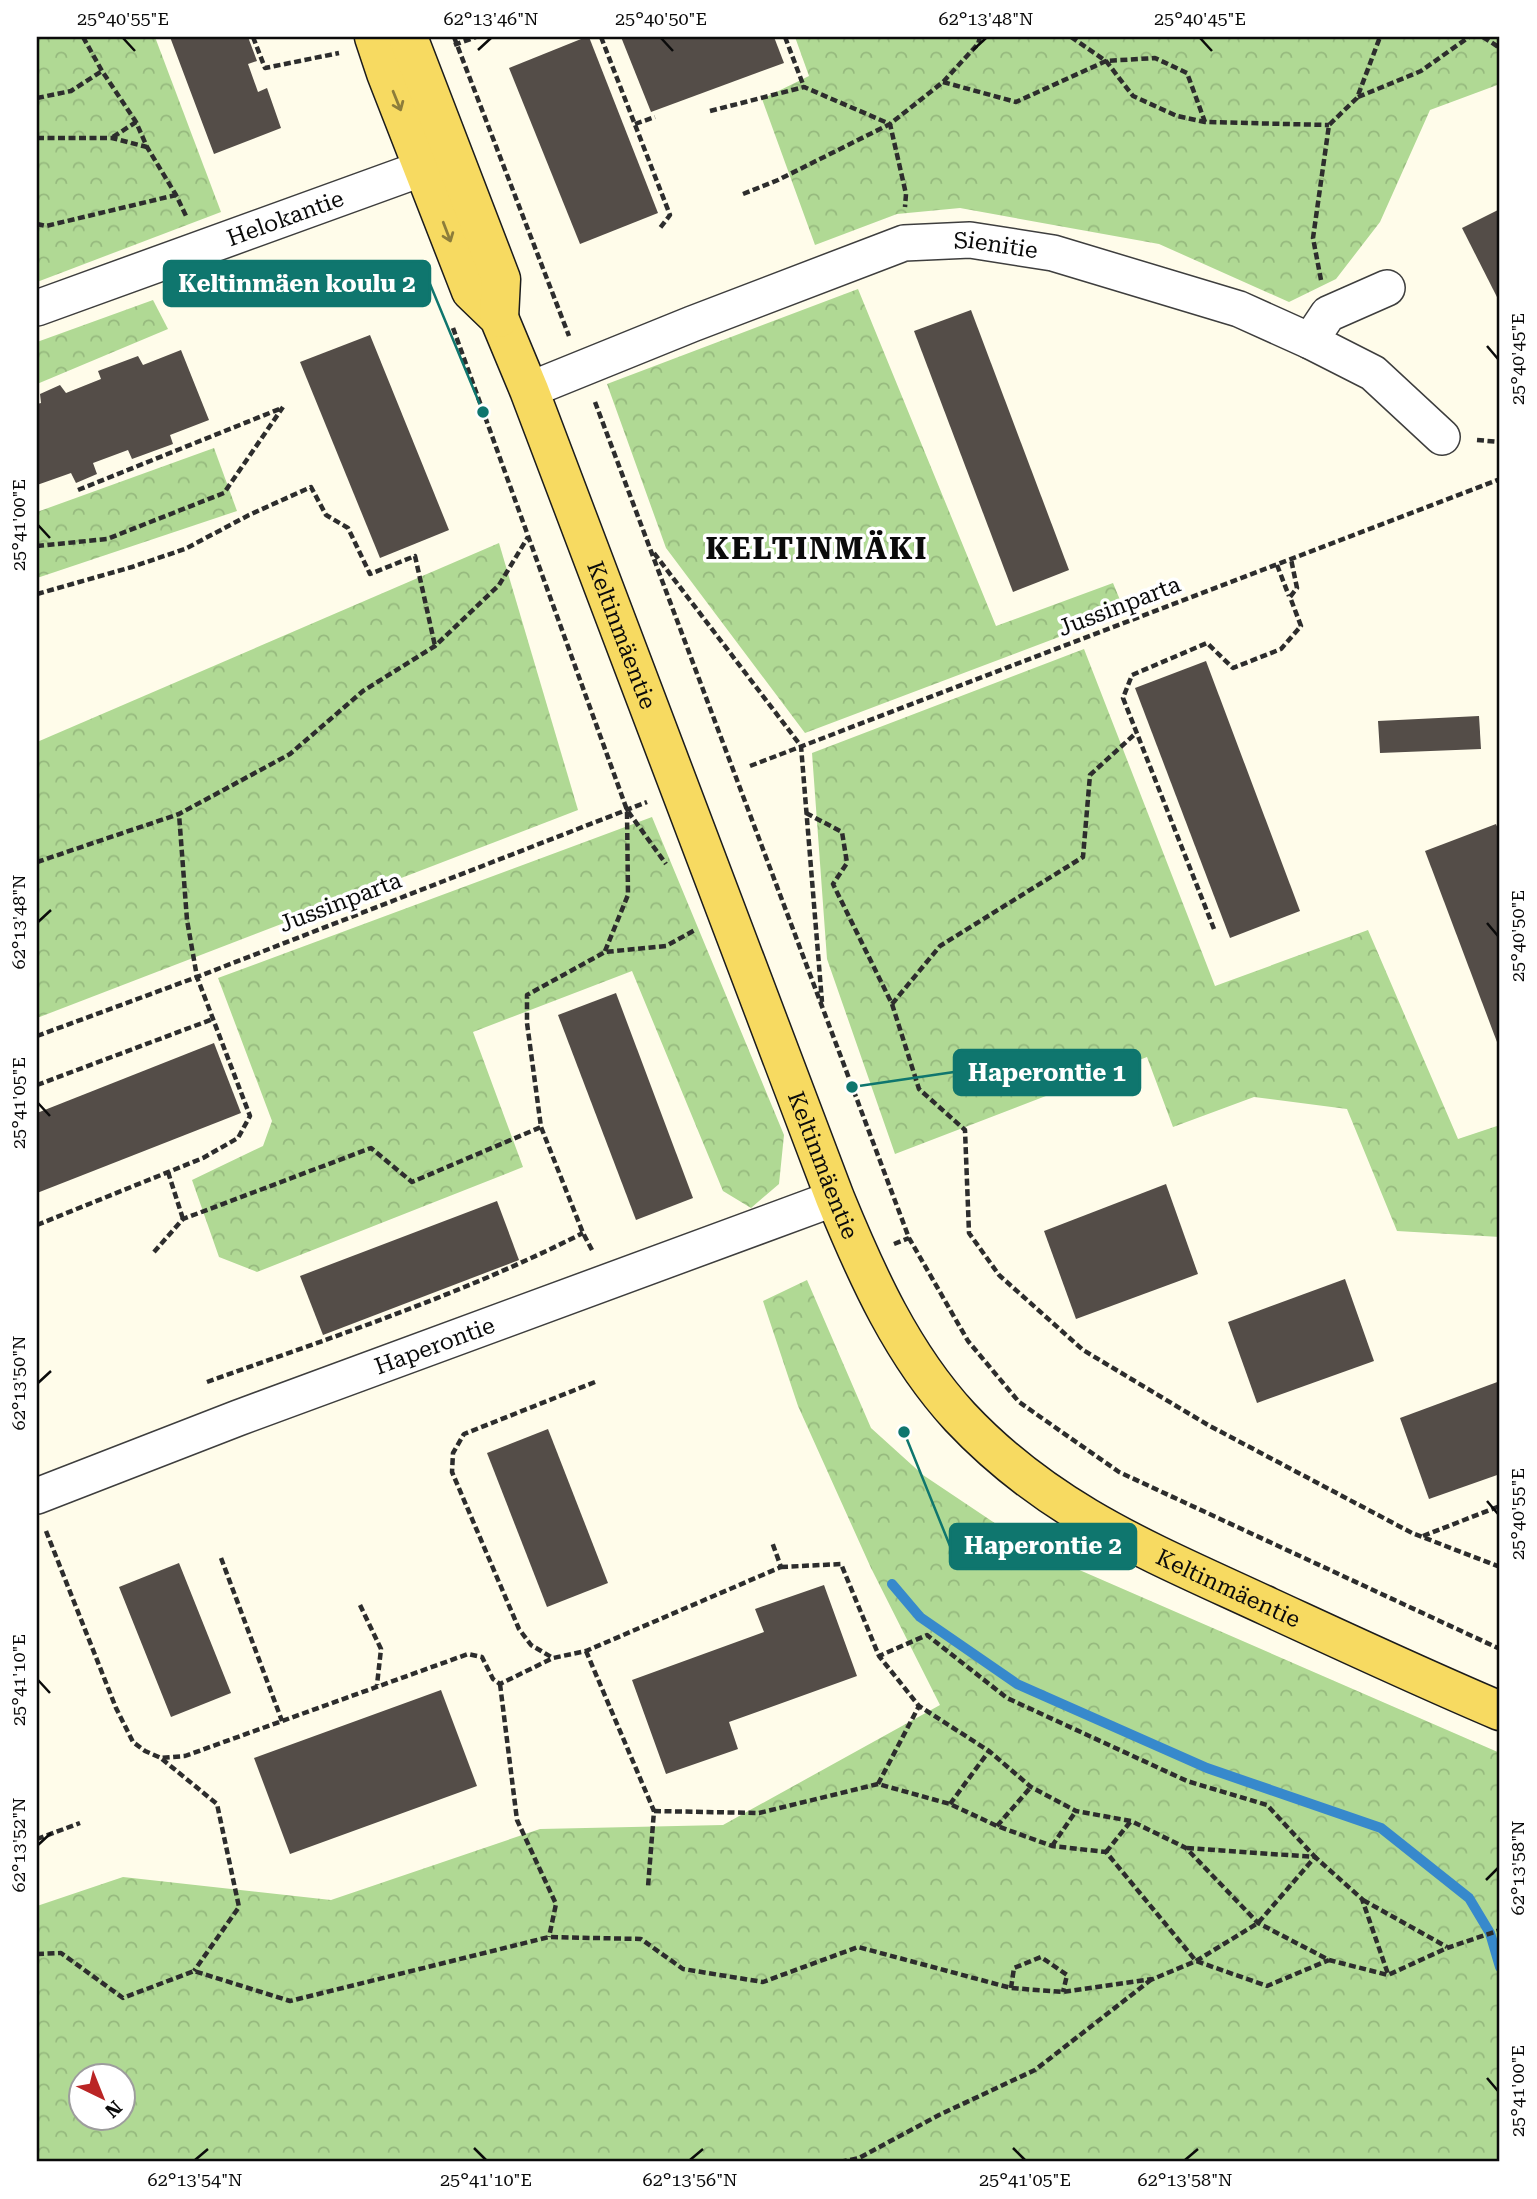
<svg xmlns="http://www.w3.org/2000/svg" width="1537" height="2199" viewBox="0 0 1537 2199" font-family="'Roboto Serif',serif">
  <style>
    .forest { fill: url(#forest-crowns); fill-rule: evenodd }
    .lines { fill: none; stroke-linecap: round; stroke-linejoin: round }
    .stream { stroke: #3789cc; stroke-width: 10 }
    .building { fill: #544d48 }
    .minor-casing { stroke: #3e3e3e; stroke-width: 38 }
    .major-casing { stroke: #1c1c1c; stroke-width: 41 }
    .path { stroke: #2d2d2d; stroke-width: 4.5; stroke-dasharray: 7 3.5; stroke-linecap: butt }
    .minor { stroke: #fff; stroke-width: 35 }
    .major { stroke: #f7da61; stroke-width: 38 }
    .oneway { stroke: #8d7d3a }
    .ticks { fill: none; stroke: #0b0b0b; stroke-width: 2.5 }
    .labels { text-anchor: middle; stroke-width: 7; stroke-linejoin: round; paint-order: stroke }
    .street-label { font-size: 23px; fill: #0b0b0b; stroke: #fff }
    .district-label { font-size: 30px; font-weight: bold; letter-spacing: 2px; fill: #0b0b0b; stroke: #fff }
    .leader { fill: none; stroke: #0f766e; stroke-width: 2.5 }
    .callout-dot { fill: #0f766e; stroke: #fff; stroke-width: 2.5 }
    .callout { fill: #0f766e; stroke: #0f766e; stroke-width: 2.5 }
    .callout-label { font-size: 24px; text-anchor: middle; font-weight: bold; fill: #fff }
    .neatline { fill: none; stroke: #0b0b0b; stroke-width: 2.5 }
    .ticks-label { font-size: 18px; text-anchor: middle; fill: #0b0b0b }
  </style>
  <defs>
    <pattern id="forest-crowns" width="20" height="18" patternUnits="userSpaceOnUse" patternTransform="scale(1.75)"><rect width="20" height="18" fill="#b0d994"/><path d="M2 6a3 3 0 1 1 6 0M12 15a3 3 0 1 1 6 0" fill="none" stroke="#96b97e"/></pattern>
  </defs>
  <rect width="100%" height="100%" fill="#fffcea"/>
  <g class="forest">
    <polygon points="37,37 155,37 221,212 37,282"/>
    <polygon points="795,37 1500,37 1500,84 1430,110 1380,222 1336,279 1289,302 1159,244 960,208 897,214 815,245 762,99 809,76"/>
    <polygon points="858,289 996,626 1113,583 1125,612 805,733 666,548 607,384"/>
    <polygon points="153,300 168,329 37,384 37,342"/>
    <polygon points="214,448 237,511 37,578 37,512"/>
    <polygon points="499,543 578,810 37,1018 37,742"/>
    <polygon points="1084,649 1215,986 1368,930 1458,1139 1500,1125 1500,1237 1397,1231 1347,1109 1254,1097 1173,1127 1147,1057 895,1154 827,959 812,753"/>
    <polygon points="652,817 784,1135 779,1184 751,1208 723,1191 632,971 473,1032 523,1167 257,1272 219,1257 192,1180 263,1146 272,1121 218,978"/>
    <path d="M807 1280 871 1428 923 1475 1038 1552 1500 1753V2162H37V1906L123 1877 331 1900 540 1829 723 1825 940 1705 871 1568 798 1406 763 1301ZM80 2076H122V2118H80Z"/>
  </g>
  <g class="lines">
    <polyline class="stream" points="892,1584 920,1617 1017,1684 1207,1768 1381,1828 1469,1898 1490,1933 1500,1967"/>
  </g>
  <g class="building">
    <polygon points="170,37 248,37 257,61 248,64 258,92 267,88 281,128 214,154"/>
    <polygon points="586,37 589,37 658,213 580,244 509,68"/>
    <polygon points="621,37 774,37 784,63 651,112"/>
    <polygon points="1500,209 1500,303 1462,228"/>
    <polygon points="971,310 1069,570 1013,592 914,331"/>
    <polygon points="370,335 449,530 380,558 300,362"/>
    <polygon points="181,350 209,420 170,435 173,444 132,459 128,450 93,463 97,474 76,483 71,473 37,485 37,404 41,403 40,394 60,385 66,393 101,379 98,371 138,356 143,365"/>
    <polygon points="1206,661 1300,911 1230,938 1135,688"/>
    <polygon points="1479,716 1481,749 1380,753 1378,721"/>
    <polygon points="1496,824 1500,834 1500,1050 1425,851"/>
    <polygon points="616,993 693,1198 636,1220 558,1015"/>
    <polygon points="214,1043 241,1113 37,1193 37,1113"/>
    <polygon points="1166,1184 1198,1274 1076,1319 1044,1231"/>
    <polygon points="497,1201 519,1260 323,1335 300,1276"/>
    <polygon points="1345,1279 1374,1361 1257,1403 1228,1322"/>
    <polygon points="1500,1381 1500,1474 1429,1499 1400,1418"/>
    <polygon points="548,1429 608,1583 547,1607 487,1453"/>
    <polygon points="179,1563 231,1693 171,1717 119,1587"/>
    <polygon points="824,1585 857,1676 729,1722 738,1749 666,1774 632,1680 764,1632 755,1609"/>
    <polygon points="441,1690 477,1786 290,1854 254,1758"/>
  </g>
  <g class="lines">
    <defs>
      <g id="minor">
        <path id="s1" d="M37 308 451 158"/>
        <polyline points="1310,341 1328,314 1387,288"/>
        <path id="s2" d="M529 390 692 324 904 243 970 240 1053 253 1239 309 1310 341 1373 373 1442 437"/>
        <path id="s3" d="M37 1496 238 1418 835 1198"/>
      </g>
      <g id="major">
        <path id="s4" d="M374 37 386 73 471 291 499 318 529 390 835 1198C867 1276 902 1354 960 1417 1050 1513 1153 1553 1269 1607 1345 1642 1422 1678 1500 1711"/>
        <polyline points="408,37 501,279 499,318"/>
      </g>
    </defs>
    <use href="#minor" class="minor-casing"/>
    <use href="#major" class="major-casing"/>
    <g class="path">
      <polyline points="83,37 102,71 136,122 147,147 176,195 187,218"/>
      <polyline points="253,37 265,68 339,53"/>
      <polyline points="454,37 569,336"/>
      <polyline points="601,37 670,215 660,228"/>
      <polyline points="785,37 804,87"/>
      <polyline points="1071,37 1106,61 1133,96 1177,116 1205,122 1329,125"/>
      <polyline points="1483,37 1500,48"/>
      <polyline points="454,45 476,37"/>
      <polyline points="943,82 1016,102 1106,61 1155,58 1187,73 1205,122"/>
      <polyline points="1358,97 1421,71 1469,37"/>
      <polyline points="37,98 71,91 102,71"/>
      <polyline points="710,111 804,87 890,124 906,194 905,207"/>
      <polyline points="635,124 655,117"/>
      <polyline points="113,137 136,122"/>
      <polyline points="37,138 112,138 147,147"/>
      <polyline points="743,194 778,180 890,124 943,82 978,44 980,37"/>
      <polyline points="37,224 46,226 176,195"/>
      <polyline points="1321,280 1313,238 1329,125 1357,98 1380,37"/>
      <polyline points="453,328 627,810 666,864"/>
      <polyline points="595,402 909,1238 968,1341 1019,1402 1119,1472 1500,1649"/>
      <polyline points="1477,440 1500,442"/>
      <polyline points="78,490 282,408"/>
      <polyline points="37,546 107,539 224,493 283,407"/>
      <polyline points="654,553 801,746 822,1002"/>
      <polyline points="1277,565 1289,596"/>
      <polyline points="37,594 132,567 185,549 249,515 311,487 326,515 348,528 370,574 415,556 435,646"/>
      <polyline points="750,766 1500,479"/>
      <polyline points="806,813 842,832 847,863 833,884 892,1004 919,1089 965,1130 969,1233 999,1275 1083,1350 1208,1425 1412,1533 1500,1567"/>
      <polyline points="37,862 179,814 290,754 363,691 435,646 499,585 528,537"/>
      <polyline points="1214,929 1123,698 1132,675 1207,643 1233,668 1281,649 1301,626 1290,597 1297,588 1291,559"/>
      <polyline points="605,951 628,895 627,811"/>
      <polyline points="892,1004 940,946 1083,857 1090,775 1136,733"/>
      <polyline points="37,1036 197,977 647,802"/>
      <polyline points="37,1085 213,1019"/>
      <polyline points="168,1172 183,1219"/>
      <polyline points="37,1225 203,1158 238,1138 250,1116 197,977 187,920 179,814"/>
      <polyline points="894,1244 909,1238"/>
      <polyline points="592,1250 583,1233 541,1127 527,1023 527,995 605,952 666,946 695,930"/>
      <polyline points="154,1252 183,1219 371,1148 412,1182 541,1127"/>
      <path d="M207 1382C333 1337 463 1294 583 1233"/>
      <polyline points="595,1382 464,1434 453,1453 452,1472 519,1629 531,1645 553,1658 586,1651 781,1567 772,1542"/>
      <polyline points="46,1531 116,1708 133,1742 145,1751 161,1758 185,1756 468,1654 482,1657 493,1679 500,1684 553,1658"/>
      <polyline points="1423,1536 1500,1506"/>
      <polyline points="221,1558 282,1721"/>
      <polyline points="781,1567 841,1564 879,1656 919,1706 989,1751 1031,1787 1076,1811 1131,1821 1186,1848 1258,1923 1329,1960 1388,1975 1447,1948 1500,1930"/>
      <polyline points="360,1605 381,1649 377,1685"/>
      <polyline points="586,1651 654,1811 648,1887"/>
      <polyline points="500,1684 517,1820 556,1904 549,1937"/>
      <polyline points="162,1759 217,1804 239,1907 194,1971"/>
      <polyline points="878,1784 919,1706"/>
      <polyline points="950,1804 989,1751"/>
      <polyline points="654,1811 759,1813 878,1784 950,1804 997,1826 1052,1846 1106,1852 1196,1961 1267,1986 1329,1960"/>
      <polyline points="997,1826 1031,1787"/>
      <polyline points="37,1839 80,1823"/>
      <polyline points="1052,1846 1076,1811"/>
      <polyline points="1187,1848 1315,1857 1362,1899 1388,1974"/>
      <polyline points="1106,1852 1131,1821"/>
      <polyline points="1363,1900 1447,1947"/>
      <polyline points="37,1954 61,1953 123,1998 194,1971 290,2001 549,1937 641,1939 683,1969 763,1982 858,1947 1011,1988 1063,1992 1153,1979 1196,1961 1258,1923 1315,1857 1267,1805 1187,1781 1007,1698 927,1635 879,1656"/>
      <polyline points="1011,1988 1014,1968 1041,1957 1067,1975 1063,1992"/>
      <polyline points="840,2162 859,2158 939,2115 1035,2070 1152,1979"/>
    </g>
    <use href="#minor" class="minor"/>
    <use href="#major" class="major"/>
  </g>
  <defs><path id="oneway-shaft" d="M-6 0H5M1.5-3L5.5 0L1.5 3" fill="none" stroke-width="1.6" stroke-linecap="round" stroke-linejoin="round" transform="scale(1.75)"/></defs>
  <g class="oneway">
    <use href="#oneway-shaft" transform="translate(397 101) rotate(68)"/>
    <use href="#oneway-shaft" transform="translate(447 232) rotate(69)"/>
  </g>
  <path class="ticks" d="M123 38 135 51M661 38 673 51M1200 38 1212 51M478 50 491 38M973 50 986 38M1487 346 1498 359M38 525 50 538M38 922 51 910M1487 923 1498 936M38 1103 50 1116M38 1383 51 1371M1487 1501 1498 1514M38 1680 50 1693M38 1845 51 1833M1486 1880 1498 1868M1487 2078 1498 2091M474 2148 486 2160M1013 2148 1025 2160M195 2160 208 2149M690 2160 703 2149M1185 2160 1198 2149"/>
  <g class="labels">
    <g class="street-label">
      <text dy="8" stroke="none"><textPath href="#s1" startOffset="264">Helokantie</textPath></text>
      <text dy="8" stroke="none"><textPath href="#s2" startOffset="495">Sienitie</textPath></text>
      <text transform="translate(1119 606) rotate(-21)" y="8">Jussinparta</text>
      <text dy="8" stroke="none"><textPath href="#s4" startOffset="651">Keltinmäentie</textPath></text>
      <text transform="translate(340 902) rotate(-21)" y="8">Jussinparta</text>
      <text dy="8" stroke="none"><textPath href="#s4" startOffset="1218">Keltinmäentie</textPath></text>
      <text dy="8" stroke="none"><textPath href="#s3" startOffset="425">Haperontie</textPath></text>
      <text dy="8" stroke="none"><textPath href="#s4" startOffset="1827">Keltinmäentie</textPath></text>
    </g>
    <g class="district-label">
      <text x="817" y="559">KELTINMÄKI</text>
    </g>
  </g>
  <path class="leader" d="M483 412L430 284M852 1087L954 1072M904 1432L950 1546"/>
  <g class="callout-dot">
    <circle cx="483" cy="412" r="7"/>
    <circle cx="852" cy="1087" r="7"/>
    <circle cx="904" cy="1432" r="7"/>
  </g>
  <g class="callout">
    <rect x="164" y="261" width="266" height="45" rx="7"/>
    <rect x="954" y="1050" width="186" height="45" rx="7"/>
    <rect x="950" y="1524" width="186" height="45" rx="7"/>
  </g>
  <g class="callout-label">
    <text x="297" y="292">Keltinmäen koulu 2</text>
    <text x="1047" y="1081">Haperontie 1</text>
    <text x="1043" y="1554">Haperontie 2</text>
  </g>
  <rect width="1537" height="2199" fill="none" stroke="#ffffff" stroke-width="77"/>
  <g transform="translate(102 2097) rotate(137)"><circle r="33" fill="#ffffff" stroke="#9d9d9d" stroke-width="2"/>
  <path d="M0-5L12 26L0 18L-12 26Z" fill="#ba2525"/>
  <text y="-10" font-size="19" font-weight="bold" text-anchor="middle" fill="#0b0b0b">N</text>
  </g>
  <rect x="38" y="38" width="1460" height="2122" class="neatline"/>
  <g class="ticks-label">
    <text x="123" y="25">25°40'55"E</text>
    <text x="491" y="25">62°13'46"N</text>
    <text x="661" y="25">25°40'50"E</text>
    <text x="986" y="25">62°13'48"N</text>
    <text x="1200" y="25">25°40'45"E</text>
    <text transform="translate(1518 359) rotate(-90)" y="6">25°40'45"E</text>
    <text transform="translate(19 525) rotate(-90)" y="6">25°41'00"E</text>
    <text transform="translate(19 922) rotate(-90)" y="6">62°13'48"N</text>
    <text transform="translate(1518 936) rotate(-90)" y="6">25°40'50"E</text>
    <text transform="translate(19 1103) rotate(-90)" y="6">25°41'05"E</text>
    <text transform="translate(19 1383) rotate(-90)" y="6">62°13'50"N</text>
    <text transform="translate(1518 1514) rotate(-90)" y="6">25°40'55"E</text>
    <text transform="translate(19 1680) rotate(-90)" y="6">25°41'10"E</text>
    <text transform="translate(19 1845) rotate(-90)" y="6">62°13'52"N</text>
    <text transform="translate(1518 1868) rotate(-90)" y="6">62°13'58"N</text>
    <text transform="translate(1518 2091) rotate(-90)" y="6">25°41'00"E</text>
    <text x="195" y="2186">62°13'54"N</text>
    <text x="486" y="2186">25°41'10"E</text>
    <text x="690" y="2186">62°13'56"N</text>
    <text x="1025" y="2186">25°41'05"E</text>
    <text x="1185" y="2186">62°13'58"N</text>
  </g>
</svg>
